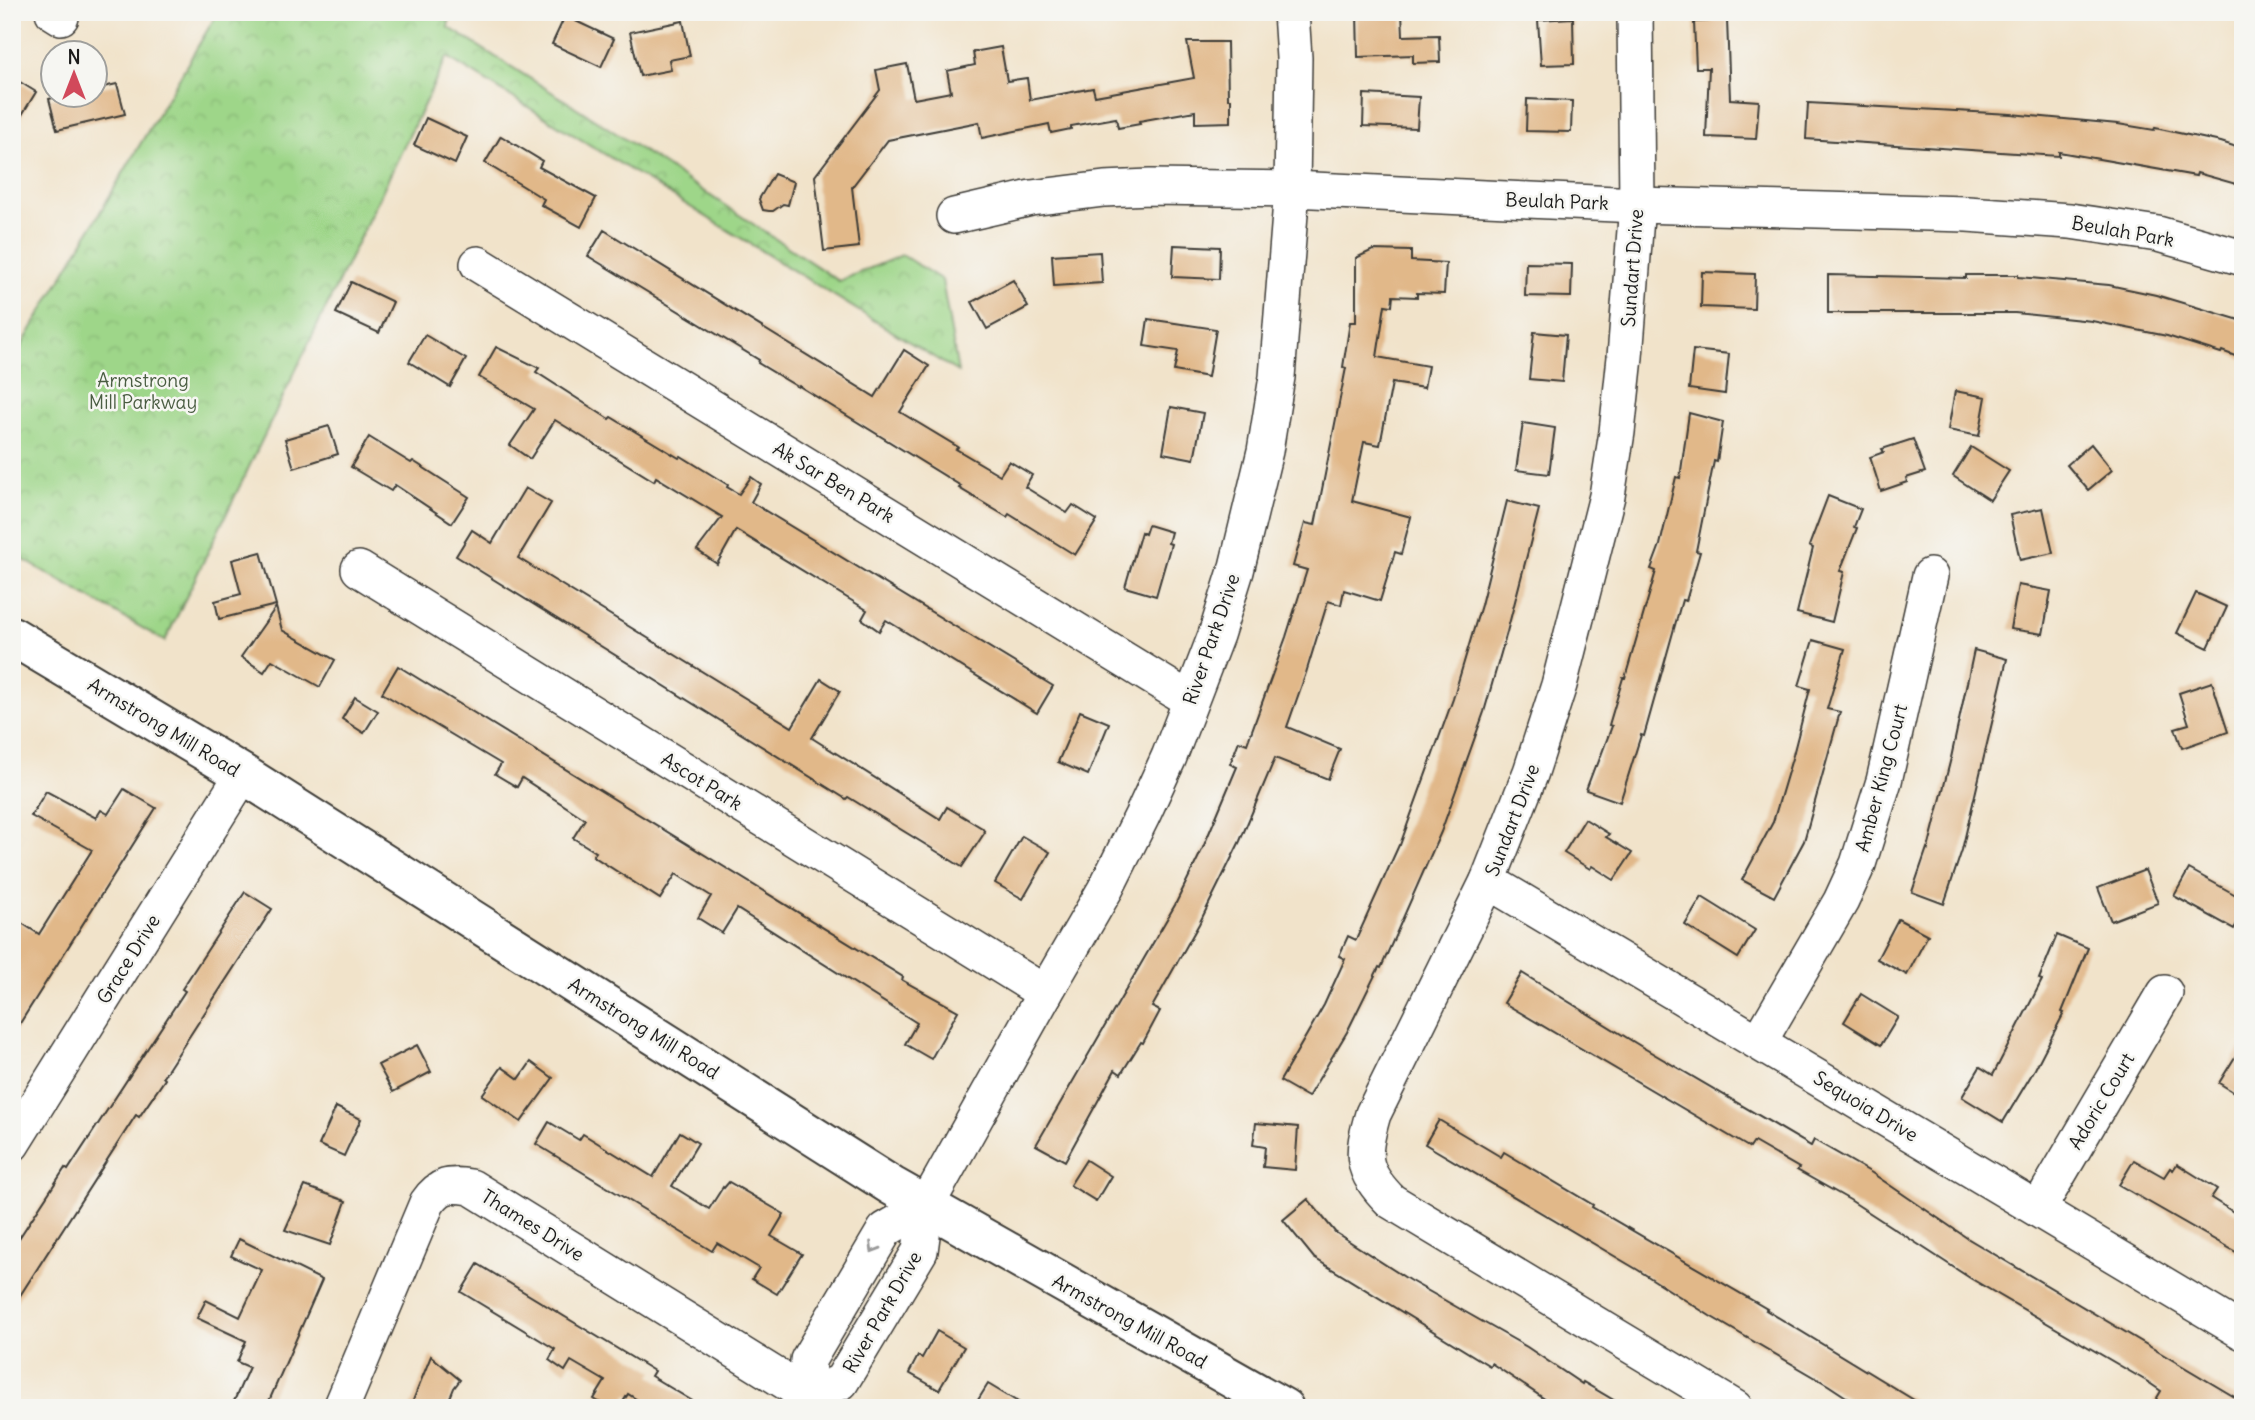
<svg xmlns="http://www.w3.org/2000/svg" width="2255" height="1420" viewBox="0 0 2255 1420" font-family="Delius,sans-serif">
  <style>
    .park { fill: url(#park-crowns); stroke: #5d7952; stroke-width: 2 }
    .building { fill: #e1b889 }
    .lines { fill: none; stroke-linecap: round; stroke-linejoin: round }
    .minor-casing { stroke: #3c3a36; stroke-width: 38 }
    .major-casing { stroke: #3c3a36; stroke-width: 42 }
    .minor { stroke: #fff; stroke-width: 35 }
    .major { stroke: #fff; stroke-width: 38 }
    .oneway { stroke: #999 }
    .labels { text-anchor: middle; stroke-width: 5; stroke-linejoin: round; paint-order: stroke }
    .street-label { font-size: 19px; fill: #1c1c1c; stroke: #f6f6f2 }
    .park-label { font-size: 19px; fill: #4a5d42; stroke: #f6f6f2 }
  </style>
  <defs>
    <pattern id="park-crowns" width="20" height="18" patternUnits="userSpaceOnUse" patternTransform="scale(1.75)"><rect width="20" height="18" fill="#9ed689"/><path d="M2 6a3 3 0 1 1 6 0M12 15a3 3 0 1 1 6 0" fill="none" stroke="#88b776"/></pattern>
  </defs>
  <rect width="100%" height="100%" fill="#f6f6f2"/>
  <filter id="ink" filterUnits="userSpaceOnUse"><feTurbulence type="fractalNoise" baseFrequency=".0143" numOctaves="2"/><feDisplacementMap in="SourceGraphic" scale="14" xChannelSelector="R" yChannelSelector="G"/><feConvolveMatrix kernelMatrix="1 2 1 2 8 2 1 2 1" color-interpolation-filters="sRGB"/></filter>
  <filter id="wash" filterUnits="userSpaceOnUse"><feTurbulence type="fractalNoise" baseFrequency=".00686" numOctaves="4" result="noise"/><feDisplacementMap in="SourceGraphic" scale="28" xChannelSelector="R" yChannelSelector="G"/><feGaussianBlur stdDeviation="1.57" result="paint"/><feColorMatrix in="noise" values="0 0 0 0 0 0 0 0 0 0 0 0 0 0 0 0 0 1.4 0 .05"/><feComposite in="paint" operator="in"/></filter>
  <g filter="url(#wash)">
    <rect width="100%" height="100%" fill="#f1e3ca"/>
    <polygon class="park" points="218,12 451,12 448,27 593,118 839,281 902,255 942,280 958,372 447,57 165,641 12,553 12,362"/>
    <g id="blocks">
      <g class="building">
        <polygon points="1357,12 1402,12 1403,36 1439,35 1440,62 1413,63 1413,55 1358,57"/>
        <polygon points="565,16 614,39 601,67 552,44"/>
        <polygon points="1573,18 1574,64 1541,65 1538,20"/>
        <polygon points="1727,20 1730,99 1759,101 1756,139 1706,137 1709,68 1696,68 1694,22"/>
        <polygon points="683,21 690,56 669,60 671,70 640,76 630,32"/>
        <polygon points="1187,42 1227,42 1228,99 1231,99 1231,122 1195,123 1195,111 1139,121 1140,124 1118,128 1116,118 1071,126 1071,129 1051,133 1049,124 982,138 979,122 888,140 852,187 859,247 824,251 815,176 880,90 876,70 907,64 914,99 951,92 947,71 975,65 973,52 1001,47 1007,81 1027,78 1030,100 1093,88 1095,96 1194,78"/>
        <polygon points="12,77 36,92 12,131"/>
        <polygon points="117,84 125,114 57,130 49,99 66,94 94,94 94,89"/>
        <polygon points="1364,94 1419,97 1417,128 1363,126"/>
        <polygon points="1527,99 1572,101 1571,132 1526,131"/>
        <polygon points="1808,103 2011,114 2118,124 2154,130 2155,128 2221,142 2243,149 2243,186 2197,173 2196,176 2059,152 2059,156 1806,139"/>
        <polygon points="426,118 467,137 455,164 414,145"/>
        <polygon points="501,136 542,161 539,167 596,198 581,227 541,205 544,199 485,163"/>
        <polygon points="774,174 794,182 788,205 783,204 773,211 769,211 763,210 759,199"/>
        <polygon points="604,230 875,397 904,350 929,366 900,412 958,447 956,449 1000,475 1009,461 1032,475 1025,487 1067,513 1073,505 1097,520 1075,555 1009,514 1007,517 959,488 961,486 799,386 798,387 758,363 759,360 588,256"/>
        <polygon points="1174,245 1220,247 1219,279 1172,277"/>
        <polygon points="1373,250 1411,251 1411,261 1446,263 1444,294 1417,293 1417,297 1393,296 1392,306 1385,305 1377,357 1428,366 1424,388 1392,383 1380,445 1364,442 1352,501 1411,517 1401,554 1395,552 1380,601 1344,590 1341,605 1328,601 1306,673 1287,727 1340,749 1328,779 1275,758 1240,841 1199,924 1152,1007 1160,1011 1143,1043 1141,1042 1121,1074 1115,1070 1065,1161 1036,1145 1175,905 1202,850 1237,767 1230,764 1239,741 1247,744 1286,637 1307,570 1293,566 1305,523 1315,525 1346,368 1343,367 1350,322 1356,322 1356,258"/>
        <polygon points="1100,252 1102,283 1054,286 1052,255"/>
        <polygon points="1526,263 1572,264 1571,297 1525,296"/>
        <polygon points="1702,272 1755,274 1754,309 1701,307"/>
        <polygon points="1828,275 1966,278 1966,275 2018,275 2018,277 2109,285 2156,295 2243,321 2243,359 2222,351 2221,353 2167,336 2092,321 2015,313 1828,313"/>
        <polygon points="1013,280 1028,307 987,329 972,302"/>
        <polygon points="351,282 393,302 379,333 336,313"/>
        <polygon points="1148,319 1216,329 1208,377 1174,371 1178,351 1144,346"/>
        <polygon points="1534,332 1566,335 1562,382 1529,379"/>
        <polygon points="425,335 466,359 450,387 409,362"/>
        <polygon points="496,347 539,368 536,372 609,419 611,417 679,458 681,456 728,485 727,487 739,494 751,477 761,484 751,502 1053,686 1037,713 886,620 879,631 862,619 867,610 736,530 717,564 697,550 722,517 656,477 654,481 555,420 530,459 510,445 534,409 479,377"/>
        <polygon points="1693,350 1729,354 1725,394 1689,389"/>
        <polygon points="1955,391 1986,397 1979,436 1948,430"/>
        <polygon points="1171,407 1203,413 1194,459 1163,453"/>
        <polygon points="1689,413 1723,422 1717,462 1714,461 1696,551 1700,552 1686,601 1682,600 1644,736 1641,735 1620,802 1586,790 1595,766 1597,766 1612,726 1609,725 1623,678 1625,678 1656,571 1651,569 1660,545 1676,477 1680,478"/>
        <polygon points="1523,423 1555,428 1549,474 1516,470"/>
        <polygon points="329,426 338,454 294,468 285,439"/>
        <polygon points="369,437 411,463 413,461 469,497 452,523 395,485 391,491 351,467"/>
        <polygon points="1913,439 1925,472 1906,478 1907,482 1881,491 1870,457 1884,452 1882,449"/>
        <polygon points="2091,444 2112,470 2088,490 2067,465"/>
        <polygon points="1971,447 2009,471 1990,500 1953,476"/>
        <polygon points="525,488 551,503 518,558 792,727 821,679 840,691 812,738 940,819 947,807 982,828 985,832 962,867 848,797 846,799 456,556 472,530 492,543"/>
        <polygon points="1828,496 1861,509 1854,527 1857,528 1840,571 1844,572 1832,622 1797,613 1813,548 1809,546"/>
        <polygon points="1507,501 1539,509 1507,632 1484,712 1441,832 1381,968 1379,967 1347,1032 1308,1097 1280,1081 1324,1005 1345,959 1339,956 1348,936 1356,940 1399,845 1400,845 1453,699 1481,605"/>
        <polygon points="2043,508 2053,553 2020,560 2010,515"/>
        <polygon points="1148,525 1171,532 1168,543 1171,544 1156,596 1125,587 1141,532 1145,534"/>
        <polygon points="261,552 276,605 219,619 215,601 241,594 232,560"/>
        <polygon points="2018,585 2051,591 2043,634 2010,629"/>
        <polygon points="2196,593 2227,607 2208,648 2177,633"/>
        <polygon points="276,607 282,630 335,660 320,687 272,660 264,672 241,657"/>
        <polygon points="1813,640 1845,649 1827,709 1840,712 1804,841 1774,897 1742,880 1773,822 1793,755 1810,689 1799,686"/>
        <polygon points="1974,650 2007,659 1962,850 1944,904 1912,892 1927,848 1928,849 1951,758"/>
        <polygon points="398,666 903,977 902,980 958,1011 931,1059 905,1044 917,1023 737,909 722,933 698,918 711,896 676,874 660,899 593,856 596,852 573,838 585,819 522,778 517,787 495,774 501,764 382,693"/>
        <polygon points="2212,682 2228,732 2182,748 2175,728 2189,724 2179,693"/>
        <polygon points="355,697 378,711 364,733 342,719"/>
        <polygon points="1080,711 1109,723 1088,775 1058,762"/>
        <polygon points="124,789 156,808 12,1036 12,917 39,934 92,850 31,816 46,791 96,818 101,810 108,814"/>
        <polygon points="1585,819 1609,834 1606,837 1632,853 1614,880 1592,866 1590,869 1564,853"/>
        <polygon points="1022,836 1050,852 1023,899 995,883"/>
        <polygon points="2189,869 2243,899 2243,913 2234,929 2174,896"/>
        <polygon points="2145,870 2158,903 2111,921 2098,888"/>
        <polygon points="245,892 272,909 163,1077 165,1079 139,1117 136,1115 12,1308 12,1249 65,1168 68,1170 185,991 182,989"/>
        <polygon points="1702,897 1755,930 1738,958 1685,925"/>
        <polygon points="1898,919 1928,935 1907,975 1877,959"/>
        <polygon points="2057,935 2088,948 2062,1012 2064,1013 2035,1069 2003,1122 1962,1097 1980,1067 1993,1075 2042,980 2039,979"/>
        <polygon points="1522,973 1642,1047 1811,1146 1814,1140 1872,1173 1967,1238 2243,1402 2243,1408 2151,1408 2161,1391 2148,1382 1970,1278 1850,1200 1797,1170 1799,1168 1754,1142 1750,1148 1504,1003"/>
        <polygon points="1861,994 1898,1017 1881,1045 1844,1022"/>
        <polygon points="2243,1044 2243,1098 2219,1083"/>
        <polygon points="417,1045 431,1072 393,1092 378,1065"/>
        <polygon points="531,1062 553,1078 521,1122 482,1095 502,1067 519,1079"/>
        <polygon points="336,1107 361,1119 344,1156 319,1145"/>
        <polygon points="1439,1120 1501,1157 1504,1152 1593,1205 1592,1207 1767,1309 1766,1310 1927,1408 1863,1408 1828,1385 1710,1316 1638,1270 1425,1144"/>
        <polygon points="549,1122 579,1140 583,1134 653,1177 680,1132 698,1143 672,1186 709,1209 723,1187 724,1188 729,1182 784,1214 771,1236 802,1254 777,1294 752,1279 759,1268 717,1243 712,1251 536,1144"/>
        <polygon points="1256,1123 1298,1127 1295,1170 1263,1167 1265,1147 1253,1145"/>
        <polygon points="1086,1160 1111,1176 1096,1201 1070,1185"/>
        <polygon points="2134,1160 2164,1177 2170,1168 2173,1170 2177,1164 2217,1189 2211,1198 2243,1218 2243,1256 2119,1185"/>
        <polygon points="305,1186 346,1201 330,1245 285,1230"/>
        <polygon points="1308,1199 1335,1232 1409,1280 1527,1347 1582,1384 1583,1382 1627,1408 1558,1408 1491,1363 1490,1366 1314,1258 1283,1220"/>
        <polygon points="239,1239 322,1280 266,1408 231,1408 249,1367 237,1362 246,1341 197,1318 206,1300 240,1317 262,1270 231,1256"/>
        <polygon points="478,1264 654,1371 651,1376 704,1408 650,1408 628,1394 619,1408 609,1408 594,1399 605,1381 571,1361 565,1371 549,1360 555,1349 461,1292"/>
        <polygon points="937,1331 964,1347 939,1390 909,1373 918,1356 922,1358"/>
        <polygon points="431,1356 460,1380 454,1388 446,1408 410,1408"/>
        <polygon points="988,1384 1028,1408 973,1408"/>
      </g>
    </g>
  </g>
  <g filter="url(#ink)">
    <use href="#blocks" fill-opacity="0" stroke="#3c3a36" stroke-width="2"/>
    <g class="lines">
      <defs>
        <g id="minor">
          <polyline points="53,12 61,17"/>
          <path d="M1635 12 1637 205 1625 357 1617 432 1607 496 1559 685 1531 772 1488 881 1373 1114C1361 1155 1360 1170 1391 1201L1735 1408"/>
          <polyline points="954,216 1031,198 1104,189 1150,187 1292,189 1637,205 1967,214 2070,221 2158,234 2243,258"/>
          <polyline points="478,264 1190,700"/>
          <polyline points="359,569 1045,993"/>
          <polyline points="1488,881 2243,1332"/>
          <polyline points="1759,1042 1841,901 1858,864 1884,781 1930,576"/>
          <polyline points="12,1144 243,774"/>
          <polyline points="2038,1209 2165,993"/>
          <polyline points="807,1395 808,1360 885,1230 926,1206"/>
          <path d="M341 1408 427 1203C440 1184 449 1184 471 1187L828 1408"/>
          <polyline points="798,1408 807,1395 841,1382 920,1251 926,1206 1045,993 1106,888 1142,816 1169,757 1216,635 1236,571 1265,451 1277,377 1292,189 1294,58 1291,12"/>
        </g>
        <polyline id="major" points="12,636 243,774 892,1186 1284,1408"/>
      </defs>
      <use href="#minor" class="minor-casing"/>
      <use href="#major" class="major-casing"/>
      <use href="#minor" class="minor"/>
      <use href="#major" class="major"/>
    </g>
    <defs><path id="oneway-chevron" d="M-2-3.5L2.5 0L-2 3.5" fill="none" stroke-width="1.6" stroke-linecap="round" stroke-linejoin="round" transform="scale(1.75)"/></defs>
    <use class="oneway" href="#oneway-chevron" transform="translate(874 1248) rotate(121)"/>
  </g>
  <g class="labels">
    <g class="street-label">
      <text transform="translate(1557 201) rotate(2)" y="7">Beulah Park</text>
      <text transform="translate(2123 231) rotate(10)" y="7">Beulah Park</text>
      <text transform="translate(1632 268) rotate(-86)" y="7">Sundart Drive</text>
      <text transform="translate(834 482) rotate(31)" y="7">Ak Sar Ben Park</text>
      <text transform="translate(1211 639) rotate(-71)" y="7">River Park Drive</text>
      <text transform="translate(164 727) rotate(31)" y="7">Armstrong Mill Road</text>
      <text transform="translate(1881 778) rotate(-75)" y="7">Amber King Court</text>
      <text transform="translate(702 781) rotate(32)" y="7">Ascot Park</text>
      <text transform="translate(1512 820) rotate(-69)" y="7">Sundart Drive</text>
      <text transform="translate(128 959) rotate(-58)" y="7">Grace Drive</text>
      <text transform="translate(644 1028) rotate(32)" y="7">Armstrong Mill Road</text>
      <text transform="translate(2101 1101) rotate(-59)" y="7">Adoric Court</text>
      <text transform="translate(1866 1106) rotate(31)" y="7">Sequoia Drive</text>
      <text transform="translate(533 1225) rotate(32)" y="7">Thames Drive</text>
      <text transform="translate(882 1312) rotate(-60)" y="7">River Park Drive</text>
      <text transform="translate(1130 1321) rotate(29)" y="7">Armstrong Mill Road</text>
    </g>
    <g class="park-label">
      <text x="143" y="387">Armstrong<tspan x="143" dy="22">Mill Parkway</tspan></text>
    </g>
  </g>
  <rect width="2255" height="1420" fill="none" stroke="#f6f6f2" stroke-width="42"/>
  <g transform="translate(74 74)"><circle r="33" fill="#f6f6f2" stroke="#9f9f9c" stroke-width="2"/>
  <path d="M0-5L12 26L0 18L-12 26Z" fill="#d1495b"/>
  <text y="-10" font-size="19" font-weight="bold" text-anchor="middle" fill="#1c1c1c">N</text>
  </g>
</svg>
